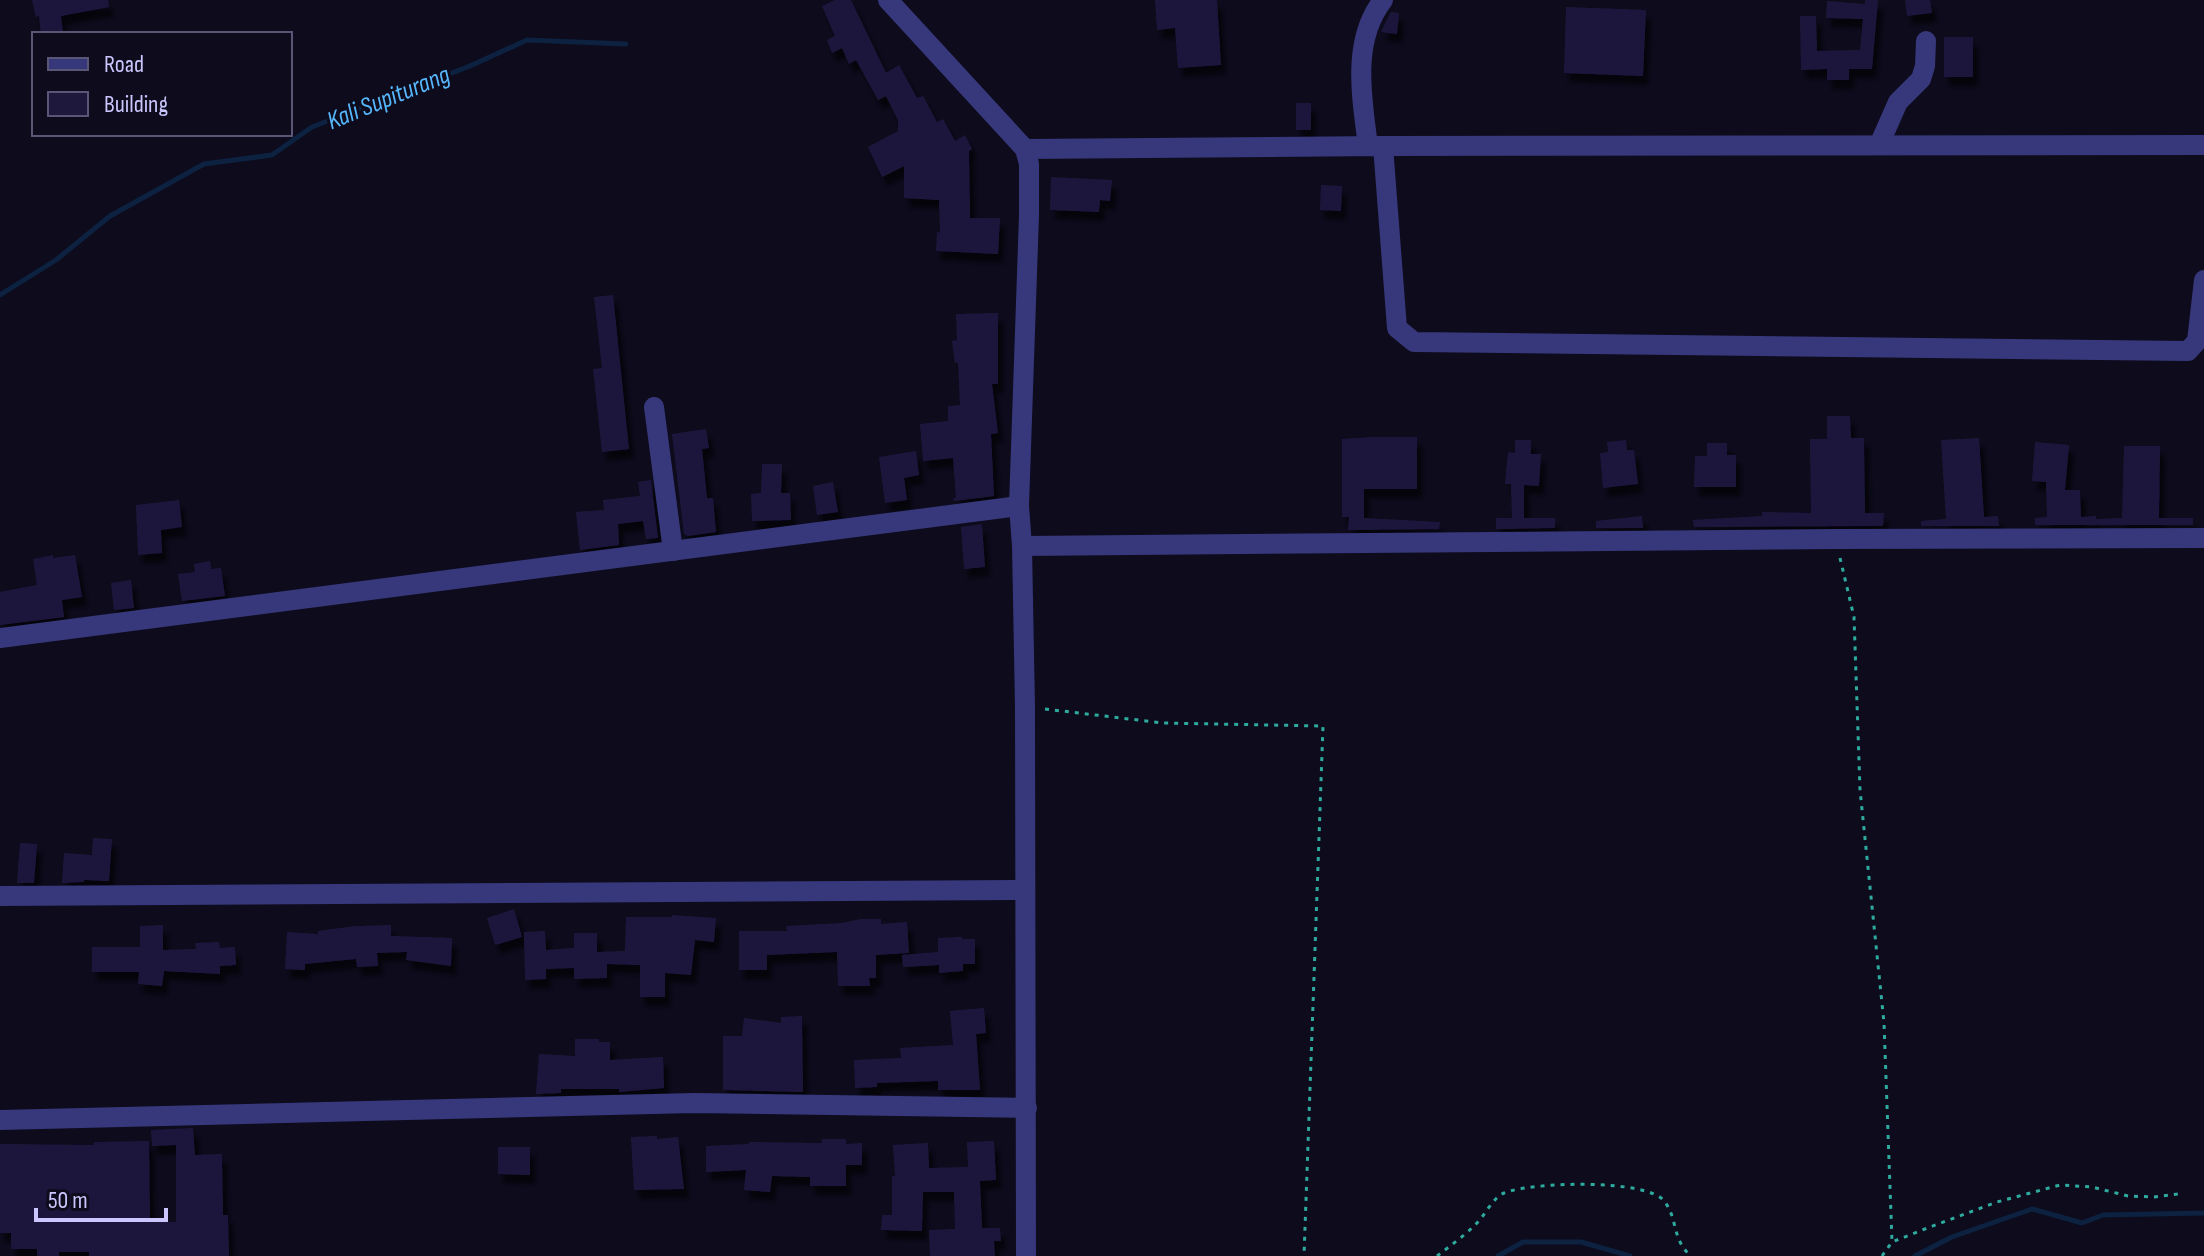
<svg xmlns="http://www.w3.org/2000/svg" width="2204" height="1256" viewBox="0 0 2204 1256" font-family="'Sofia Sans Condensed',sans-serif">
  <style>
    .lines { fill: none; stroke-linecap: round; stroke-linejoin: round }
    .stream { stroke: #0c2240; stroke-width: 5 }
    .building { fill: #1e183d; filter: url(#shadow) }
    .path { stroke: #2eab9e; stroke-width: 3; stroke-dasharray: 4 6; stroke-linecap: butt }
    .minor { stroke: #37377b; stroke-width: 20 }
    .labels { text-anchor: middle; stroke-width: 6; stroke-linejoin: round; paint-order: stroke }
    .water-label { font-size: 26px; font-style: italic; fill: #57b7fd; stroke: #0d0b1c }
  </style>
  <defs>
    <filter id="shadow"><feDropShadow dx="5" dy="9" stdDeviation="2" flood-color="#0009"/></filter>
  </defs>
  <rect width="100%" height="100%" fill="#0d0b1c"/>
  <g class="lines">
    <g class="stream">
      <polyline points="0,295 56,260 110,216 204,164 272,155 312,127 470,66 527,40 626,44"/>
      <polyline points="1498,1256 1523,1242 1581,1242 1630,1256"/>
      <polyline points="1915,1256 1952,1237 2032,1209 2082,1223 2103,1215 2204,1213"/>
    </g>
  </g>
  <g class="building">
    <polygon points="32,0 108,0 109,7 61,16 63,32 41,34 39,16 36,17"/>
    <polygon points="835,0 851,0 886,73 899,65 917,98 923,96 937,122 943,119 955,141 965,135 972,149 969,151 970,218 1000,218 998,254 936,251 937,232 940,233 939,200 904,198 904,166 882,177 868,147 898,131 898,120 886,96 878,100 856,60 849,64 842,48 832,53 827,40 835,36 822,6"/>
    <polygon points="1155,0 1217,0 1221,65 1178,68 1175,28 1157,30"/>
    <polygon points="1865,0 1878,0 1872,69 1849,69 1849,80 1827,80 1827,69 1801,70 1800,16 1816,16 1817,51 1860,50 1863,19 1826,18 1827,1 1865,4"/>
    <polygon points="1905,0 1930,0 1932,13 1907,16"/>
    <polygon points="1566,7 1646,10 1643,76 1564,73"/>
    <polygon points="1391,12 1399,13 1397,34 1381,32"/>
    <rect x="1944" y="37" width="29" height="40"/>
    <rect x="1296" y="103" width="15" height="27"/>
    <polygon points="1051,177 1112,180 1110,201 1100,200 1099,212 1050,210"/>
    <polygon points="1321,185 1342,186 1341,211 1320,210"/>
    <polygon points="613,295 629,449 602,452 593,369 602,368 594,297"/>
    <polygon points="998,313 998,384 992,384 998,433 991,434 994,496 954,501 953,498 956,498 953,458 923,461 920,424 948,421 948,406 960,405 958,363 955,363 952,341 957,340 956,314"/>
    <polygon points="1827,416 1850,416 1851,438 1864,438 1865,513 1884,513 1883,526 1694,527 1693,520 1762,516 1762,512 1811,513 1810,439 1827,439"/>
    <polygon points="706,429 709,448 702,449 707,498 713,498 716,532 688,536 684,534 672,434"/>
    <polygon points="1374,437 1417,437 1417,489 1364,489 1364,518 1440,522 1439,529 1348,530 1349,517 1342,517 1342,439"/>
    <polygon points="1979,438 1984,517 1998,516 1999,526 1921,526 1921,521 1946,519 1941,440"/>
    <polygon points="1515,440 1531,440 1531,454 1541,454 1539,486 1524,485 1524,518 1555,518 1555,528 1496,529 1496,518 1512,518 1511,484 1505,484 1508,452 1515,453"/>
    <polygon points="1626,440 1627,450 1634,450 1638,484 1603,488 1600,453 1608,452 1607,442"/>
    <polygon points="2035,442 2069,445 2065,490 2080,490 2081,517 2096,516 2096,519 2122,518 2124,446 2160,446 2159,518 2193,518 2193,525 2035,525 2035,518 2047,517 2046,482 2032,481"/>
    <polygon points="1707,443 1727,443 1727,455 1736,455 1736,487 1694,487 1695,456 1707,456"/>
    <polygon points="916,451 919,475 904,478 907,500 885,503 879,457"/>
    <polygon points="762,464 782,464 781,493 790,493 791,520 752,521 751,494 761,493"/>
    <polygon points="651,480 658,538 646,539 643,521 618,524 619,545 580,550 576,512 604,510 603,500 640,496 638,482"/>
    <polygon points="833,482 838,512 817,515 813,486"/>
    <polygon points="179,500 182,527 161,530 162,553 138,555 136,505"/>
    <polygon points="1642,516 1643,528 1596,528 1596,521"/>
    <polygon points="982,524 985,567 964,569 961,527"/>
    <polygon points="53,555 53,558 75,555 82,597 62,600 64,617 0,625 0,592 37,585 33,559"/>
    <polygon points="210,561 211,569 221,568 225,596 182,601 178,574 195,572 194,564"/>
    <polygon points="131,580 134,608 114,610 111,583"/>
    <polygon points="93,838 112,839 109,881 84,880 84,882 62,883 64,853 92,855"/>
    <polygon points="20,843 37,844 34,883 17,883"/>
    <polygon points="514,909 522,937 495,945 487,918"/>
    <polygon points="672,915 716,918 714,942 695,940 691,975 665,973 665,997 640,997 640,965 607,964 607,978 574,979 574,968 546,969 546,979 525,980 524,932 545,931 546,950 574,948 574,933 597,933 597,952 625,951 626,917 672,917"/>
    <polygon points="861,919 881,919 881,924 907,922 909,953 876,955 876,978 869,978 870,986 838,986 837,952 767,955 767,970 739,970 739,931 787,931 786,926 842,923"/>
    <polygon points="163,925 163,950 196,949 195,943 219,942 220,948 235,947 236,965 220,966 220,974 164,971 162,986 138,984 139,972 92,972 92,947 140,947 140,926"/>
    <polygon points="391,925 391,936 452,938 451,966 406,960 407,952 377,953 378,966 357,967 356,959 305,964 305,970 285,969 287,932 318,934 318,931 356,926"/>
    <polygon points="962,937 962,939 975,939 975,964 963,964 963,971 939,973 939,965 903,967 902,955 938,952 938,938"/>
    <polygon points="984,1008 986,1033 976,1034 980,1090 938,1090 938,1081 877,1083 877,1087 855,1088 854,1060 901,1058 900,1048 953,1045 950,1011"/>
    <polygon points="802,1016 803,1092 723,1090 723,1036 742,1036 744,1018 781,1023 781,1017"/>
    <polygon points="575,1039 599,1039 599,1042 610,1042 610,1060 663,1057 664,1088 619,1092 619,1089 561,1089 561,1093 536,1094 539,1054 575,1056"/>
    <polygon points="193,1128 195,1155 222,1154 223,1215 228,1215 229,1256 89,1256 89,1252 59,1252 59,1256 37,1256 37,1249 11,1249 11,1233 0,1233 0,1144 94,1145 94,1142 149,1141 150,1222 176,1222 176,1145 152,1146 151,1130"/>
    <polygon points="657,1136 657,1139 678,1137 684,1189 634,1190 631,1137"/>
    <polygon points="822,1139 846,1139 846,1144 862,1143 862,1165 846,1165 846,1186 810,1186 810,1177 772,1176 770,1192 744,1190 746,1170 706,1172 706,1146 749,1144 749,1142 822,1143"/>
    <polygon points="994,1141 996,1180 980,1181 982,1228 1000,1228 1001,1241 994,1241 995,1256 930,1256 929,1230 955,1229 954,1192 923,1192 922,1231 881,1230 882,1215 892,1215 892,1176 895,1176 893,1145 928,1143 929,1168 968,1167 967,1142"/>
    <polygon points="498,1147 530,1147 530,1175 498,1174"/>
  </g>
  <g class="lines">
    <g class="path">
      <polyline points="1840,558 1854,617 1860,790 1884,1023 1892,1242"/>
      <polyline points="1045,709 1163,723 1323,726 1304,1256"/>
      <path d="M1437 1256C1450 1246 1464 1236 1475 1225 1485 1216 1492 1198 1504 1193 1530 1182 1649 1178 1665 1202 1678 1220 1672 1240 1691 1256"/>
      <polyline points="1882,1256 1892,1242 1930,1227 1997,1202 2060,1185 2092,1187 2128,1196 2154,1197 2178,1194"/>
    </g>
    <g class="minor">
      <polyline points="888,0 1025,149 1029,164 1029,215 1019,506 1022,546 1025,707 1026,1256"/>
      <polyline points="1879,145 1898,102 1921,79 1925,66 1926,41"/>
      <path d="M1368 146C1362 98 1351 41 1383 0"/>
      <polyline points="1383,146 2204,145"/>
      <polyline points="1025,149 1383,146 1397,328 1414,342 2188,351 2197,341 2204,280"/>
      <polyline points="654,407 673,551"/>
      <polyline points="1022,546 1836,539 2204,538"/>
      <polyline points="0,638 1019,506"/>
      <polyline points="0,896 1025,890"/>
      <polyline points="0,1120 694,1103 1027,1108"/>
    </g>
  </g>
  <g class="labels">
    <g class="water-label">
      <text transform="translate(388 97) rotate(-22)" y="9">Kali Supiturang</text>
    </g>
  </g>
  <rect x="32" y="32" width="260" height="104" fill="#0d0b1c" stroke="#595676" stroke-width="2"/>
  <rect x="48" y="58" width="40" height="12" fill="#37377b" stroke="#595676" stroke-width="2"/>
  <text x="104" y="72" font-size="24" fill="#cbc7fe">Road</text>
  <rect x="48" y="92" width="40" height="24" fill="#1e183d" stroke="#595676" stroke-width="2"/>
  <text x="104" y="112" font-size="24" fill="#cbc7fe">Building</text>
  <path d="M36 1208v12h130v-12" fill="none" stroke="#cbc7fe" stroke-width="4"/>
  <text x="48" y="1208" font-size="24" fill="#cbc7fe" stroke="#0d0b1c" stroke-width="6" paint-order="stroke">50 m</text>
</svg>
